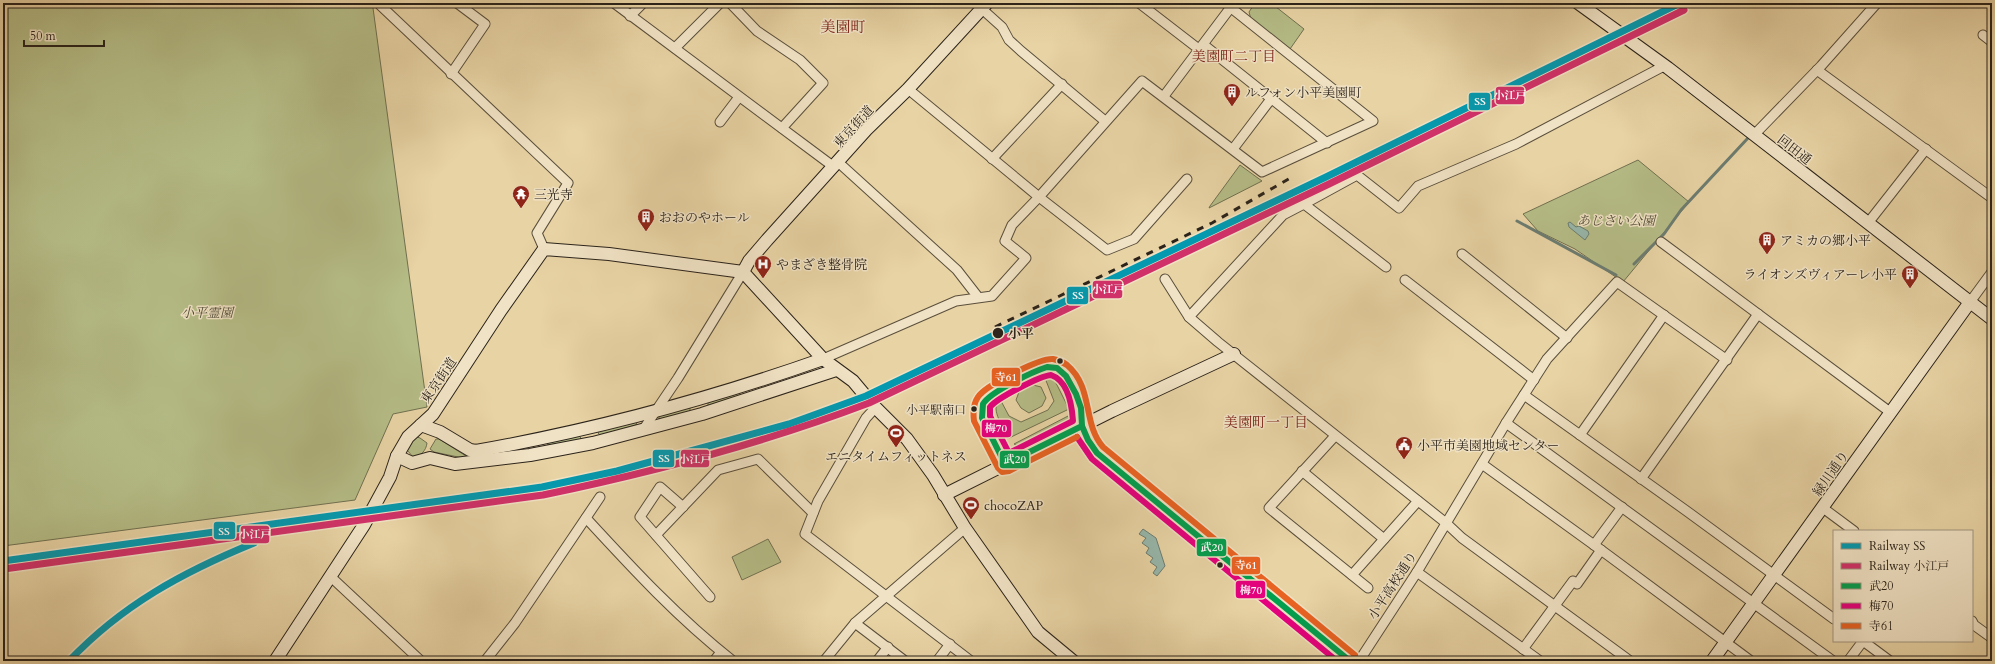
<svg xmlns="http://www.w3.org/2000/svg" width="1995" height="664" viewBox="0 0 1995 664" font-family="Cardo,'Noto Serif JP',serif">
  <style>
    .green { fill: #b5bc86; stroke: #707050 }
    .water { fill: #97b7ab; stroke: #6c7c71 }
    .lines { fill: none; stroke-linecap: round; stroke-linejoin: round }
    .stream { stroke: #6c7c71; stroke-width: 3 }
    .street-casing { stroke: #5a4f3c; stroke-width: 11 }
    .secondary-casing { stroke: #2b231a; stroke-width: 14 }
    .street { stroke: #f0e2c4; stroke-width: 9 }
    .secondary { stroke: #f0e2c4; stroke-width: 12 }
    .rail { stroke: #2b231a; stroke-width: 3; stroke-dasharray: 7 7; stroke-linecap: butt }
    .bus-1-casing { stroke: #f0e2c4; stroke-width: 9 }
    .bus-2-casing { stroke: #f0e2c4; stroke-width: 9 }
    .bus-3-casing { stroke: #f0e2c4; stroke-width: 9 }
    .bus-1 { stroke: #029f4e; stroke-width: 6 }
    .bus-2 { stroke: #e5007d; stroke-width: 6 }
    .bus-3 { stroke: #e86222; stroke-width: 6 }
    .rail-1-casing { stroke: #f0e2c4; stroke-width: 10 }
    .rail-2-casing { stroke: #f0e2c4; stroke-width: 10 }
    .rail-1 { stroke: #0499ae; stroke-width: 7 }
    .rail-2 { stroke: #d13169; stroke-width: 7 }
    .stop-dot { fill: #2b231a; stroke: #f0e2c4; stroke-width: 1.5 }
    .labels { text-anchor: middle; stroke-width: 3; stroke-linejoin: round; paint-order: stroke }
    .bus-label { font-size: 12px; fill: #2b231a; stroke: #f0e2c4; text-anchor: end }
    .poi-label { font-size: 13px; fill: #2b231a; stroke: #f0e2c4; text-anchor: start }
    .street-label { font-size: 13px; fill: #2b231a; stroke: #f0e2c4 }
    .park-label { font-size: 13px; font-style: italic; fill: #4e4935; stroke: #f0e2c4 }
    .stop-label { font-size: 13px; font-weight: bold; fill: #2b231a; stroke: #f0e2c4; text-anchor: start }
    .neighbourhood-label { font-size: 14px; fill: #7a1f14; stroke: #f0e2c4 }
    .quarter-label { font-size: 15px; fill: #7a1f14; stroke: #f0e2c4 }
    .line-badge { stroke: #f0e2c4; stroke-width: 1.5 }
    .badge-label { font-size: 11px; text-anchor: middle; font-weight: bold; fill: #fff }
  </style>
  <rect width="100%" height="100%" fill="#e8d3a4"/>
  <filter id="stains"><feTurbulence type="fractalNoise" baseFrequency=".005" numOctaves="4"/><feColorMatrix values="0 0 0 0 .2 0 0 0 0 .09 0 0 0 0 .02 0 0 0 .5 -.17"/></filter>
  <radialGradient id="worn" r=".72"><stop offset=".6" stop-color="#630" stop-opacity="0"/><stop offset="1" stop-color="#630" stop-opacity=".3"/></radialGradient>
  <g class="green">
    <polygon points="3,3 376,3 373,8 427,407 393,414 355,500 3,546"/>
    <polygon points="1255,3 1271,3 1304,29 1290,49 1251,19 1249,12"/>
    <polygon points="1638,160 1689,202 1623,282 1575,249 1538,231 1523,214"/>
    <polygon points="1240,165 1262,181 1209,208 1210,206"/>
    <path d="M1045 378H1051L1055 381 1069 409 1009 438C1004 428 990 410 999 400L1001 401 1009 416 1021 422 1048 410 1054 401Z"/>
    <polygon points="1033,385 1041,387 1046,398 1042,406 1029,413 1021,408 1016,400 1019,392"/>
    <polygon points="739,392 741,396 709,406 708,405 708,401"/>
    <polygon points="688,407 690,408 690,413 659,420 659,416"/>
    <polygon points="1070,415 1072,416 1069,423 1021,447 1014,444"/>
    <polygon points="637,422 636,425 600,435 598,433 599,430"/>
    <polygon points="578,435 581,438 579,441 548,445 547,443"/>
    <path d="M417 437 420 438 427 443C426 451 421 455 414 458L407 450 413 440Z"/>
    <polygon points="436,439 439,439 466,456 463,458 434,452 430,449"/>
    <polygon points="768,539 781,562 742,580 732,557"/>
  </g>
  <g class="water">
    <polygon points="1570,222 1576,227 1579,226 1588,231 1589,234 1585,240 1569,227 1568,223"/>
    <polygon points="1143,529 1156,538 1165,566 1157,576 1153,573 1157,567 1150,562 1153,558 1146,553 1149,548 1142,543 1146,538 1139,534"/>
  </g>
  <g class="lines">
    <g class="stream">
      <polyline points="1517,221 1616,275"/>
      <polyline points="1634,264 1664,234 1681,210 1748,138"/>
    </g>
    <defs>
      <g id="street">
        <polyline points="381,3 380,5 568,183 537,233 544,249"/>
        <polyline points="614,3 834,167"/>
        <polyline points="730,3 757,31 800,60 823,83 782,128"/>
        <polyline points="1139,3 1200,50"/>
        <polyline points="982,9 1002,27 1009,40 1021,51 1105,121"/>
        <polyline points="630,16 643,3"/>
        <polyline points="1983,35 1992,42"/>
        <polyline points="1204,45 1327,143"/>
        <polyline points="675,48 720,3"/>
        <polyline points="1817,70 1992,198"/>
        <polyline points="451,74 485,24 457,3"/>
        <polyline points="908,89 1039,197 1107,250 1134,239 1187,179"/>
        <polyline points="1164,96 1231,7"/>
        <polyline points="720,122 739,97"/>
        <polyline points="1754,135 1821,66 1877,3"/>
        <polyline points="1233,149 1271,99"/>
        <polyline points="992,159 1062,84"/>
        <polyline points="838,162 957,270 978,297"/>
        <polyline points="1304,204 1357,175 1399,208 1418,186 1516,144 1664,66"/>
        <polyline points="1868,223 1926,149"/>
        <polyline points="1661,242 1890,412"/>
        <polyline points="1462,254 1567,338"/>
        <polyline points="1165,279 1189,317 1218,342 1446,523 1462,538 1630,661"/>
        <polyline points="1405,280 1534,380"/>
        <polyline points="1970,302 1992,272"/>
        <polyline points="1189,317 1283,215 1304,204 1386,267"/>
        <polyline points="823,359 956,301 992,296 1026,258 1005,241 1012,225 1039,197 1142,81 1262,172 1373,121 1225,3"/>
        <polyline points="1524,395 1688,512 1834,619"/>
        <polyline points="876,407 866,418 818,501 805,534 971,661"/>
        <polyline points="1506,423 1833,661"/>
        <polyline points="643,430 678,378 743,272"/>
        <polyline points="1580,435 1664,315"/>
        <polyline points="1335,436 1269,508 1368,588"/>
        <polyline points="1482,464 1601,550 1751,661"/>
        <polyline points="1302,471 1384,539"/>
        <polyline points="1641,479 1758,314"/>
        <polyline points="683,507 660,487 640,517 710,597"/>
        <polyline points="1823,508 1854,531"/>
        <path d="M586 518C632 568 679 619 733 661"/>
        <polyline points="656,535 718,470 758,459 813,513"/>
        <polyline points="1594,545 1622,507"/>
        <polyline points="1417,572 1540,661"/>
        <polyline points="1352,575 1418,501"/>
        <polyline points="331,577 421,661"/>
        <polyline points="1972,621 1974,625 1992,638"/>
        <polyline points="855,623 905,661"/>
        <polyline points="1863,641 1890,661"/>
        <polyline points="1523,649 1573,581 1577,584 1601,550"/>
        <polyline points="485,661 515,623 600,497"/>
        <polyline points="714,661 721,652"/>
        <polyline points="824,661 855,623 965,528"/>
        <polyline points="877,661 888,647"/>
        <polyline points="937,661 950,644"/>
        <polyline points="1361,661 1361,658 1417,572 1506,423 1547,359 1617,282 1727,360"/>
        <polyline points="1848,661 1863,641"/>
      </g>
      <g id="secondary">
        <polyline points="1578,3 1668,68 1992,319"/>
        <polyline points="743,272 823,359 853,381 874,406 907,439 933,475 965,528 1038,632 1073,661"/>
        <polyline points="743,272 749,261 767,240 866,130 908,89 987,3"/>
        <path d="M421 425 440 432 470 450 476 451C594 430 710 399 823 359"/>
        <polyline points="397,456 412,463 430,458 455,464 530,455 593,443 702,414 836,370"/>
        <path d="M1005 464 982 418C980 410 980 405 986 398L1043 369C1046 368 1050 367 1052 367 1065 368 1078 395 1080 406 1081 413 1080 419 1082 425 1084 436 1090 445 1097 453L1350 661"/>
        <polyline points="944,495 1112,411 1234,354"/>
        <polyline points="275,661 364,525 390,477 397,456 408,437 433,414 501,310 544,249 609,254 743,272"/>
        <polyline points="1712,661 1970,302"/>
      </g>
    </defs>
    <use href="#street" class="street-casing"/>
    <use href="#secondary" class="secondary-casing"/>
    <use href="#street" class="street"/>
    <use href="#secondary" class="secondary"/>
    <polyline class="rail" points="995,327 1212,223 1292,177"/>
    <defs>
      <g id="bus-1">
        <path d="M1047 367 1057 368 1066 376 1076 394 1081 408 1082 426 1005 464 982 418 983 404C990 392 1032 372 1047 367Z"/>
        <polyline points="1082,426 1088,440 1097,453 1350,661"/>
      </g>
      <g id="bus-2">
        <path d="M1051 375C1068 381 1072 406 1073 421L1009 453 990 416V407C997 398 1040 376 1051 375Z"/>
        <polyline points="1077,437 1092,459 1337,661"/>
      </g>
      <path id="bus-3" d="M1077 437 1009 471 1002 472 998 468 974 421C973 413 973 404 978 397 985 386 1039 358 1053 359 1058 360 1063 362 1067 365 1094 388 1082 423 1103 447L1355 655"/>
    </defs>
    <use href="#bus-1" class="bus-1-casing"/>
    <use href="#bus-2" class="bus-2-casing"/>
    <use href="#bus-3" class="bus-3-casing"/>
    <use href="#bus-1" class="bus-1"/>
    <use href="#bus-2" class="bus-2"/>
    <use href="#bus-3" class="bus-3"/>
    <defs>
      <g id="rail-1">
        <polyline points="3,561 542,487 617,471 789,424 866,396 1326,177 1680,3"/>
        <path d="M69 661C122 605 183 572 254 543"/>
      </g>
      <path id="rail-2" d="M4 569 543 495C654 472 764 443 869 403L1329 184 1684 10"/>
    </defs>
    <use href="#rail-1" class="rail-1-casing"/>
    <use href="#rail-2" class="rail-2-casing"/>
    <use href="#rail-1" class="rail-1"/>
    <use href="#rail-2" class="rail-2"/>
  </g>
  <defs>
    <symbol id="building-pin" viewBox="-11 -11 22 30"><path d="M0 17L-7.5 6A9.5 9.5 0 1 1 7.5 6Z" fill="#8f2418" stroke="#f0e2c4"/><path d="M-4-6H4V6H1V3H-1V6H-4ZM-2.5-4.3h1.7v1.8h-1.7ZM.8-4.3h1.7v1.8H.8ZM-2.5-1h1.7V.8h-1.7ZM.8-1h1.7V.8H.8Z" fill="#fff"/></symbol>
    <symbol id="temple-pin" viewBox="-11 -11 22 30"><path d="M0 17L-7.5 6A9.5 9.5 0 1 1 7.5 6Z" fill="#8f2418" stroke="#f0e2c4"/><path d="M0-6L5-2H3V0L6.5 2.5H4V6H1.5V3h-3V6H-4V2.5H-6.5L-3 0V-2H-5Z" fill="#fff"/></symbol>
    <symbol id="hospital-pin" viewBox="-11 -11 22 30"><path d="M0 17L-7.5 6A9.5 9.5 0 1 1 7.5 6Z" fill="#8f2418" stroke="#f0e2c4"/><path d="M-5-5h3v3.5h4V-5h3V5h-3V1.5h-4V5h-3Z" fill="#fff"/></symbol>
    <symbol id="stadium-pin" viewBox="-11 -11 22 30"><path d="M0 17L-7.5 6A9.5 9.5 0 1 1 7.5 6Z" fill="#8f2418" stroke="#f0e2c4"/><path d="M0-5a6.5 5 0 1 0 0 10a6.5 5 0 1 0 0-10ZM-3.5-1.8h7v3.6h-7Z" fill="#fff"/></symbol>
    <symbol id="civic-pin" viewBox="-11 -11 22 30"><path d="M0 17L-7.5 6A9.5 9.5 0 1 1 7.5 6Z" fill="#8f2418" stroke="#f0e2c4"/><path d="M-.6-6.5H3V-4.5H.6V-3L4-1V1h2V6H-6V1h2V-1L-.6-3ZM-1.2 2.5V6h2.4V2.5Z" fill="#fff"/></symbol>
  </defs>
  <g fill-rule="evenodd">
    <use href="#building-pin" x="1222" y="82" width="20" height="27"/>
    <use href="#temple-pin" x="511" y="184" width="20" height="27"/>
    <use href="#building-pin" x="636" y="207" width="20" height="27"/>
    <use href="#building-pin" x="1757" y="230" width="20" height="27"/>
    <use href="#hospital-pin" x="753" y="254" width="20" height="27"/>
    <use href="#building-pin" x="1900" y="264" width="20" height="27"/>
    <use href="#stadium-pin" x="886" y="423" width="20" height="27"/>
    <use href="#civic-pin" x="1394" y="435" width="20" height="27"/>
    <use href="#stadium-pin" x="961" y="495" width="20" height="27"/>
  </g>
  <g class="stop-dot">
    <circle cx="998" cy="333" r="6"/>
    <circle cx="1060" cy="361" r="3.5"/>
    <circle cx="974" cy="409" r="3.5"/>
    <circle cx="1220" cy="565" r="3.5"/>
  </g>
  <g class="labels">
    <g class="bus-label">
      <text x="966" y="414">小平駅南口</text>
    </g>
    <g class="poi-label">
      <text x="1245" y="97">ルフォン小平美園町</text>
      <text x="534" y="199">三光寺</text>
      <text x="659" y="222">おおのやホール</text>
      <text x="1780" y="245">アミカの郷小平</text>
      <text x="776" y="269">やまざき整骨院</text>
      <text x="1897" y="279" text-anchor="end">ライオンズヴィアーレ小平</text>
      <text x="1417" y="450">小平市美園地域センター</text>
      <text x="896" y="461" text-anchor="middle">エニタイムフィットネス</text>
      <text x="984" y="510">chocoZAP</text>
    </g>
    <g class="street-label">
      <text transform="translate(853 126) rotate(-47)" y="5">東京街道</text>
      <text transform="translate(1795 149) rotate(38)" y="5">回田通</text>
      <text transform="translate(438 380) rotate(-56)" y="5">東京街道</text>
      <text transform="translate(1830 473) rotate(-55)" y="5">緑川通り</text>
      <text transform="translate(1392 585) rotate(-57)" y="5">小平高校通り</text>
    </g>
    <g class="park-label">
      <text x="1616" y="225">あじさい公園</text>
      <text x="207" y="317">小平霊園</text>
    </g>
    <g class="stop-label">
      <text x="1008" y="338">小平</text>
    </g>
    <g class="neighbourhood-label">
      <text x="1234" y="61">美園町二丁目</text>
      <text x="1266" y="427">美園町一丁目</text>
    </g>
    <g class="quarter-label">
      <text x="843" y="32">美園町</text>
    </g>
  </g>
  <g class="line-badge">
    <rect x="1495" y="86" width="30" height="19" rx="4" fill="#d13169"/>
    <rect x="1468" y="92" width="23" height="19" rx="4" fill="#0499ae"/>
    <rect x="1092" y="280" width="31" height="19" rx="4" fill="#d13169"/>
    <rect x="1066" y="286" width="23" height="19" rx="4" fill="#0499ae"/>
    <rect x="991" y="367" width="30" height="20" rx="4" fill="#e86222"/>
    <rect x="981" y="419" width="31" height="19" rx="4" fill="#e5007d"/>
    <rect x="652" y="449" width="23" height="19" rx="4" fill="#0499ae"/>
    <rect x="680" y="449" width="30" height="19" rx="4" fill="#d13169"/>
    <rect x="999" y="450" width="31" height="19" rx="4" fill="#029f4e"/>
    <rect x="213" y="521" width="23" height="19" rx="4" fill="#0499ae"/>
    <rect x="240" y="525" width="30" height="19" rx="4" fill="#d13169"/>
    <rect x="1196" y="538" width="31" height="19" rx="4" fill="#029f4e"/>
    <rect x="1231" y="556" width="30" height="19" rx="4" fill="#e86222"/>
    <rect x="1235" y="580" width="31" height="19" rx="4" fill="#e5007d"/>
  </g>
  <g class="badge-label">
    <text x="1510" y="99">小江戸</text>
    <text x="1480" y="105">SS</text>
    <text x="1108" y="293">小江戸</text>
    <text x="1078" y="299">SS</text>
    <text x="1006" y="381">寺61</text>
    <text x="996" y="432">梅70</text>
    <text x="664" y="462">SS</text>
    <text x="695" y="463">小江戸</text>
    <text x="1015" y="463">武20</text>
    <text x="224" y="535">SS</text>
    <text x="255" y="538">小江戸</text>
    <text x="1212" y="551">武20</text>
    <text x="1246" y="569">寺61</text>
    <text x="1251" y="594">梅70</text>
  </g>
  <rect width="1995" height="664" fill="none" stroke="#e8d3a4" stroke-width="16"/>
  <rect x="4" y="4" width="1987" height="656" fill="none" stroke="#2b231a" stroke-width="2"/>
  <rect x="8" y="8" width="1979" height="648" fill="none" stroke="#2b231a"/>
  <rect x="1833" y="530" width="140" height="112" fill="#f0e2c4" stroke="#a19680"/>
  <rect x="1841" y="543" width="20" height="6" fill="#0499ae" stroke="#a19680"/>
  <text x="1869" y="550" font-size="12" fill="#2b231a">Railway SS</text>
  <rect x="1841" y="563" width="20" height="6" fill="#d13169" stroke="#a19680"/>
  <text x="1869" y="570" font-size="12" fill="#2b231a">Railway 小江戸</text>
  <rect x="1841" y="583" width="20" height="6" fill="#029f4e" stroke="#a19680"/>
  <text x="1869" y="590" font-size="12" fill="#2b231a">武20</text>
  <rect x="1841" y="603" width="20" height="6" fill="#e5007d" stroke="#a19680"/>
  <text x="1869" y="610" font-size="12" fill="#2b231a">梅70</text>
  <rect x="1841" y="623" width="20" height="6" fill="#e86222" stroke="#a19680"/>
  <text x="1869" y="630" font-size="12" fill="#2b231a">寺61</text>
  <path d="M24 40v6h80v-6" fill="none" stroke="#2b231a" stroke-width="2"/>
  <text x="30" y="40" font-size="12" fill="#2b231a" stroke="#f0e2c4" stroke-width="3" paint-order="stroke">50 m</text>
  <rect width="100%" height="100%" filter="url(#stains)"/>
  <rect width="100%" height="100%" fill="url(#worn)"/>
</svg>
